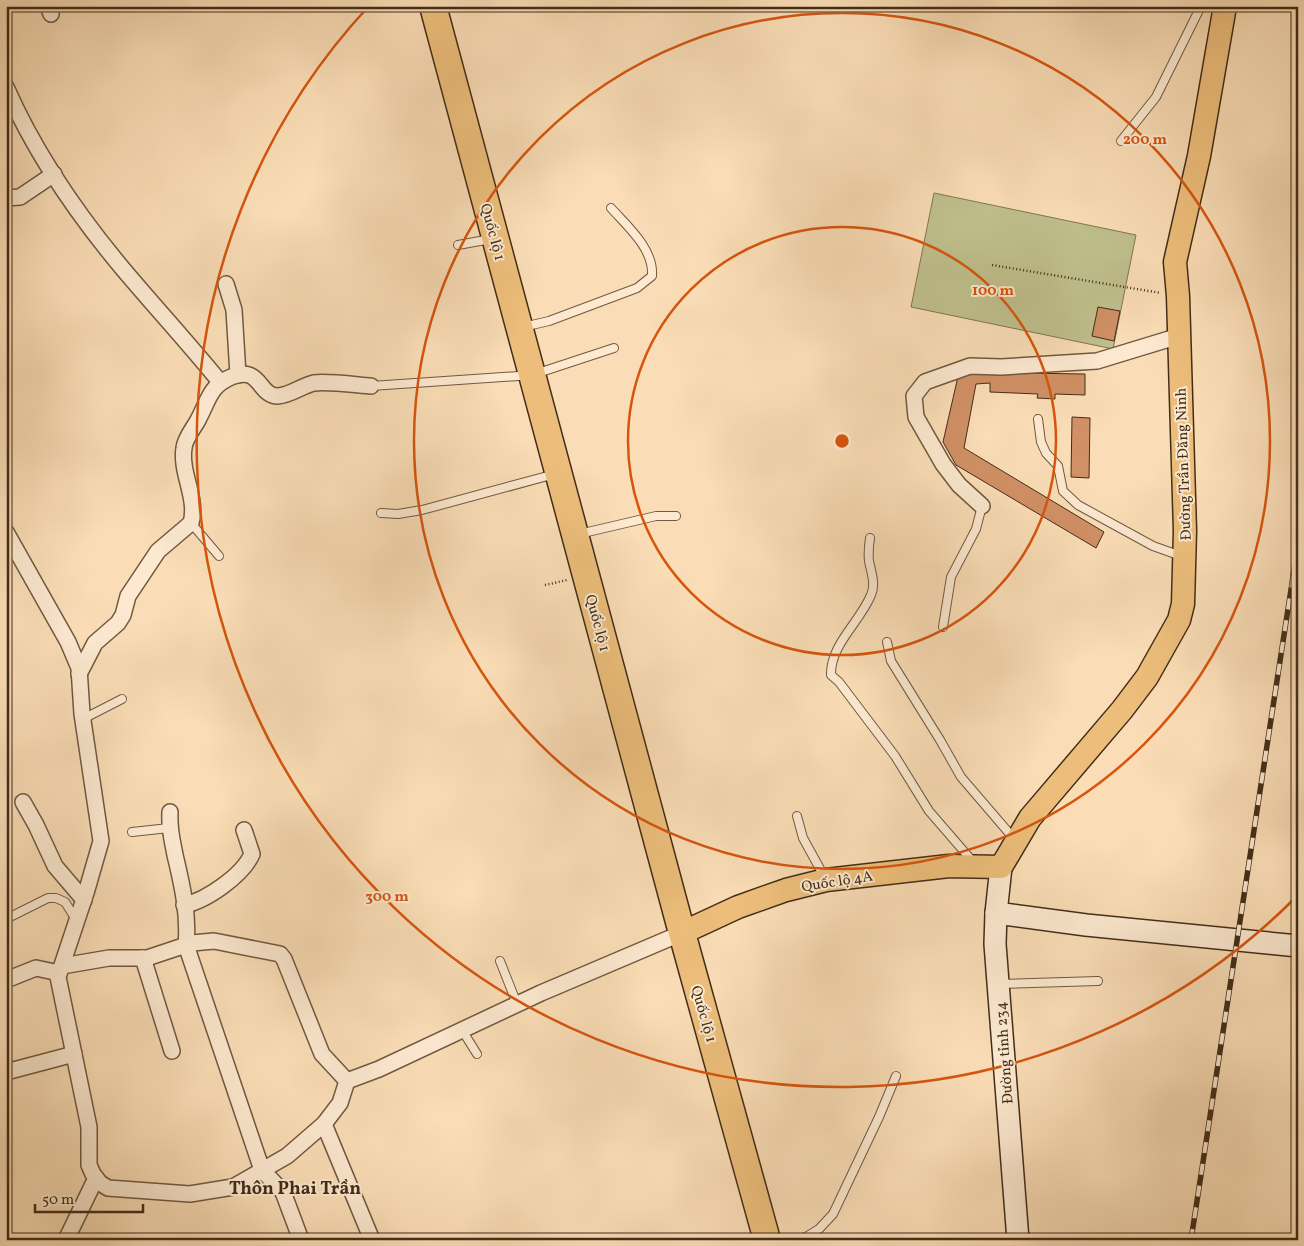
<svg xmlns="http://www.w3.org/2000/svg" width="1304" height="1246" viewBox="0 0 1304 1246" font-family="Vollkorn,serif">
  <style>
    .green { fill: #bfc08d; stroke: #807652 }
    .building { fill: #d19065; stroke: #422d18 }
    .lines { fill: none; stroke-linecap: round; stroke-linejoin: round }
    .lane-casing { stroke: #705940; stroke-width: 10 }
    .street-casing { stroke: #705940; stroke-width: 18 }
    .secondary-casing { stroke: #422d18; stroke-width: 24 }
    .primary-casing { stroke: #422d18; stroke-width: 25 }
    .highway-casing { stroke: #422d18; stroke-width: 29 }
    .path { stroke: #422d18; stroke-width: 2.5; stroke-dasharray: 1 2.5; stroke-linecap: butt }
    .lane { stroke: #fce9d0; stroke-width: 8 }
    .street { stroke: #fce9d0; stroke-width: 15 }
    .secondary { stroke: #fce9d0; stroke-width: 21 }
    .primary { stroke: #edbe7b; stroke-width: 22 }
    .highway { stroke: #edbe7b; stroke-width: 26 }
    .rail-casing { stroke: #422d18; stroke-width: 5.5 }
    .rail { stroke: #fce9d0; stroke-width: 4; stroke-dasharray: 11; stroke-linecap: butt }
    .ring { fill: none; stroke: #d7550d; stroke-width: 2.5 }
    .labels { text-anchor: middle; stroke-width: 4; stroke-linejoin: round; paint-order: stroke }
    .street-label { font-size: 15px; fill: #422d18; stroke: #fce9d0 }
    .quarter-label { font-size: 18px; font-weight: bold; fill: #422d18; stroke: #fce9d0 }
    .centre { fill: #d7550d; stroke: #fce9d0; stroke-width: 2.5 }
    .ring-label { font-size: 15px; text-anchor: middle; font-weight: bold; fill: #d7550d; stroke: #fce9d0; stroke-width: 4; stroke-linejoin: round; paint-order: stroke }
  </style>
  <rect width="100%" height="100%" fill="#faddb6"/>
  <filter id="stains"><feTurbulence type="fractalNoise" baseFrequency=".004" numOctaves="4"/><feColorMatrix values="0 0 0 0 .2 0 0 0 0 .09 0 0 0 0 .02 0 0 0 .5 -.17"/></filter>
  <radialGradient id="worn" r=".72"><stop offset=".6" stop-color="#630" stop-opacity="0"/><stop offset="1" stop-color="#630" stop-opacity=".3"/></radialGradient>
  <polygon class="green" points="934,193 1136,235 1113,349 911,307"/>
  <g class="building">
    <polygon points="1098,307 1120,311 1114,341 1092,336"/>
    <polygon points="959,372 1085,374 1085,395 1055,394 1055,399 1037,398 1038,394 990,392 990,383 976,384 964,448 1104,532 1096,548 956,465 943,442"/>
    <polygon points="1072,417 1090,418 1089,478 1071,477"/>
  </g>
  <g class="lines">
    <defs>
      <g id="lane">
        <polyline points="1121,141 1156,97 1201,6"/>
        <polyline points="458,245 491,239"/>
        <path d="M523 327 549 321 637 288 652 276C654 249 628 227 611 208"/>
        <polyline points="371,386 532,375 614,348"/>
        <polyline points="1038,419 1041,442 1046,453 1058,466 1063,491 1078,505 1153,546 1181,556"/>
        <polyline points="381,513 398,514 422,510 555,474"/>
        <polyline points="191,523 219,556"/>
        <polyline points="579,534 656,516 676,516"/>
        <path d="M870 538C869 545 868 553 869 561 871 572 876 584 871 595 860 622 830 645 831 675L839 682 895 756 929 811 974 863"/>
        <polyline points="943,627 951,577 976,529 982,506"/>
        <polyline points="887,642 891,661 940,740 961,777 1015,840"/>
        <polyline points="83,719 122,699"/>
        <polyline points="797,816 803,838 825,878"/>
        <polyline points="132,832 169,828"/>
        <polyline points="6,919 48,898 56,898 65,902 77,921"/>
        <polyline points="500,961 517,1004"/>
        <polyline points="1000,984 1098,981"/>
        <polyline points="462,1030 477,1054"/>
        <polyline points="801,1240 819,1229 833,1214 879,1117 896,1076"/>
      </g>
      <g id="street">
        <polyline points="48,6 51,14"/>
        <path d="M6 87C35 153 77 214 123 269 155 307 189 344 220 382"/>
        <polyline points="6,198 20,197 54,174"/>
        <polyline points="226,284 234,310 238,375"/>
        <polyline points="982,506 959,485 943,464 916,417 914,396 925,382 970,366 1001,367 1097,361 1179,336"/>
        <polyline points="6,532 68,642 79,668 82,714 101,841 86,893 58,977 89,1127 89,1165 93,1174 100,1183 108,1188 190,1194 233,1187 287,1156 324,1124 340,1103 347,1081 379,1069 541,993 682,933"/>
        <path d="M79 674 95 643 118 623 123 615 128 596 158 551 191 523C198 498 180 473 184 448 185 437 195 427 199 418 209 399 210 386 231 377 236 375 243 373 249 375 261 379 263 396 278 396 291 395 301 386 314 383 326 381 357 385 371 386"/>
        <polyline points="23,802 36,825 55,866 84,900"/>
        <path d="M170 812C169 831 172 838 175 855 182 884 189 915 186 945L262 1170 283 1192 301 1240"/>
        <path d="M184 905C206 901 243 875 252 854L244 830"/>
        <polyline points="143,958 172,1051"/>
        <polyline points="62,966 109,958 147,958 192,943 214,941 280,954 284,959 322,1054 347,1081"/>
        <polyline points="6,980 36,968 59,973"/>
        <polyline points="6,1072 74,1054"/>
        <polyline points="324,1124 372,1240"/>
        <polyline points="66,1240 96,1178"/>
      </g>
      <g id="secondary">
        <polyline points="1001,867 996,913 995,944 1018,1240"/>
        <polyline points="996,913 1086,925 1298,946"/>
      </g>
      <polyline id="primary" points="682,933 738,907 786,890 826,880 949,866 1001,867 1030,818 1122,710 1147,677 1179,620 1183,604 1185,531 1178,296 1175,262 1199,156 1225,6"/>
      <polyline id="highway" points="433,6 682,933 767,1240"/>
    </defs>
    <use href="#lane" class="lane-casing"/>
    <use href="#street" class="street-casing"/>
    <use href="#secondary" class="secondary-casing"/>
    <use href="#primary" class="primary-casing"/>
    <use href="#highway" class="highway-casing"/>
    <g class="path">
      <polyline points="992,265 1161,293"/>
      <polyline points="545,585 567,580"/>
    </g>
    <use href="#lane" class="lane"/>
    <use href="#street" class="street"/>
    <use href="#secondary" class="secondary"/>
    <use href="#primary" class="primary"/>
    <use href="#highway" class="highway"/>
    <defs>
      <polyline id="rail" points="1191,1240 1298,544"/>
    </defs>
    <use href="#rail" class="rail-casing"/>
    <use href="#rail" class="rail"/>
  </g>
  <g class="ring">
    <circle cx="842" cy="441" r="214"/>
    <circle cx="842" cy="441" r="428"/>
    <path d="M1297 896A643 643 0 0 1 368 7"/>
  </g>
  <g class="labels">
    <g class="street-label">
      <text transform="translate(493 232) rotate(75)" y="5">Quốc lộ 1</text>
      <text transform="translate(1183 464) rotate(-92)" y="5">Đường Trần Đăng Ninh</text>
      <text transform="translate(598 623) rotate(75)" y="5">Quốc lộ 1</text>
      <text transform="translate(837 881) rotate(-9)" y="5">Quốc lộ 4A</text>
      <text transform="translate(704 1014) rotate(74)" y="5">Quốc lộ 1</text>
      <text transform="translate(1004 1053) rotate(-94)" y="5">Đường tỉnh 234</text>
    </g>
    <g class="quarter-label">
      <text x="295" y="1194">Thôn Phai Trần</text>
    </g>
  </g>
  <circle cx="842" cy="441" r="8" class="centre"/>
  <g class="ring-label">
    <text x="1145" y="144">200 m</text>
    <text x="993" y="295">100 m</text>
    <text x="387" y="901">300 m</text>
  </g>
  <rect width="1304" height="1246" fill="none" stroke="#faddb6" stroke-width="25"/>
  <rect x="8" y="8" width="1289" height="1231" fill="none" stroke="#422d18" stroke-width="2.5"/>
  <rect x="12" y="12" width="1279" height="1221" fill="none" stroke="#422d18"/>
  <path d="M35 1204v8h108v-8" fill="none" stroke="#422d18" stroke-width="2.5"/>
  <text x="42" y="1204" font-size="15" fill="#422d18" stroke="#fce9d0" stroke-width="4" paint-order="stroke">50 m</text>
  <rect width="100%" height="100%" filter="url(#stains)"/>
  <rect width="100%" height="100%" fill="url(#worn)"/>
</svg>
